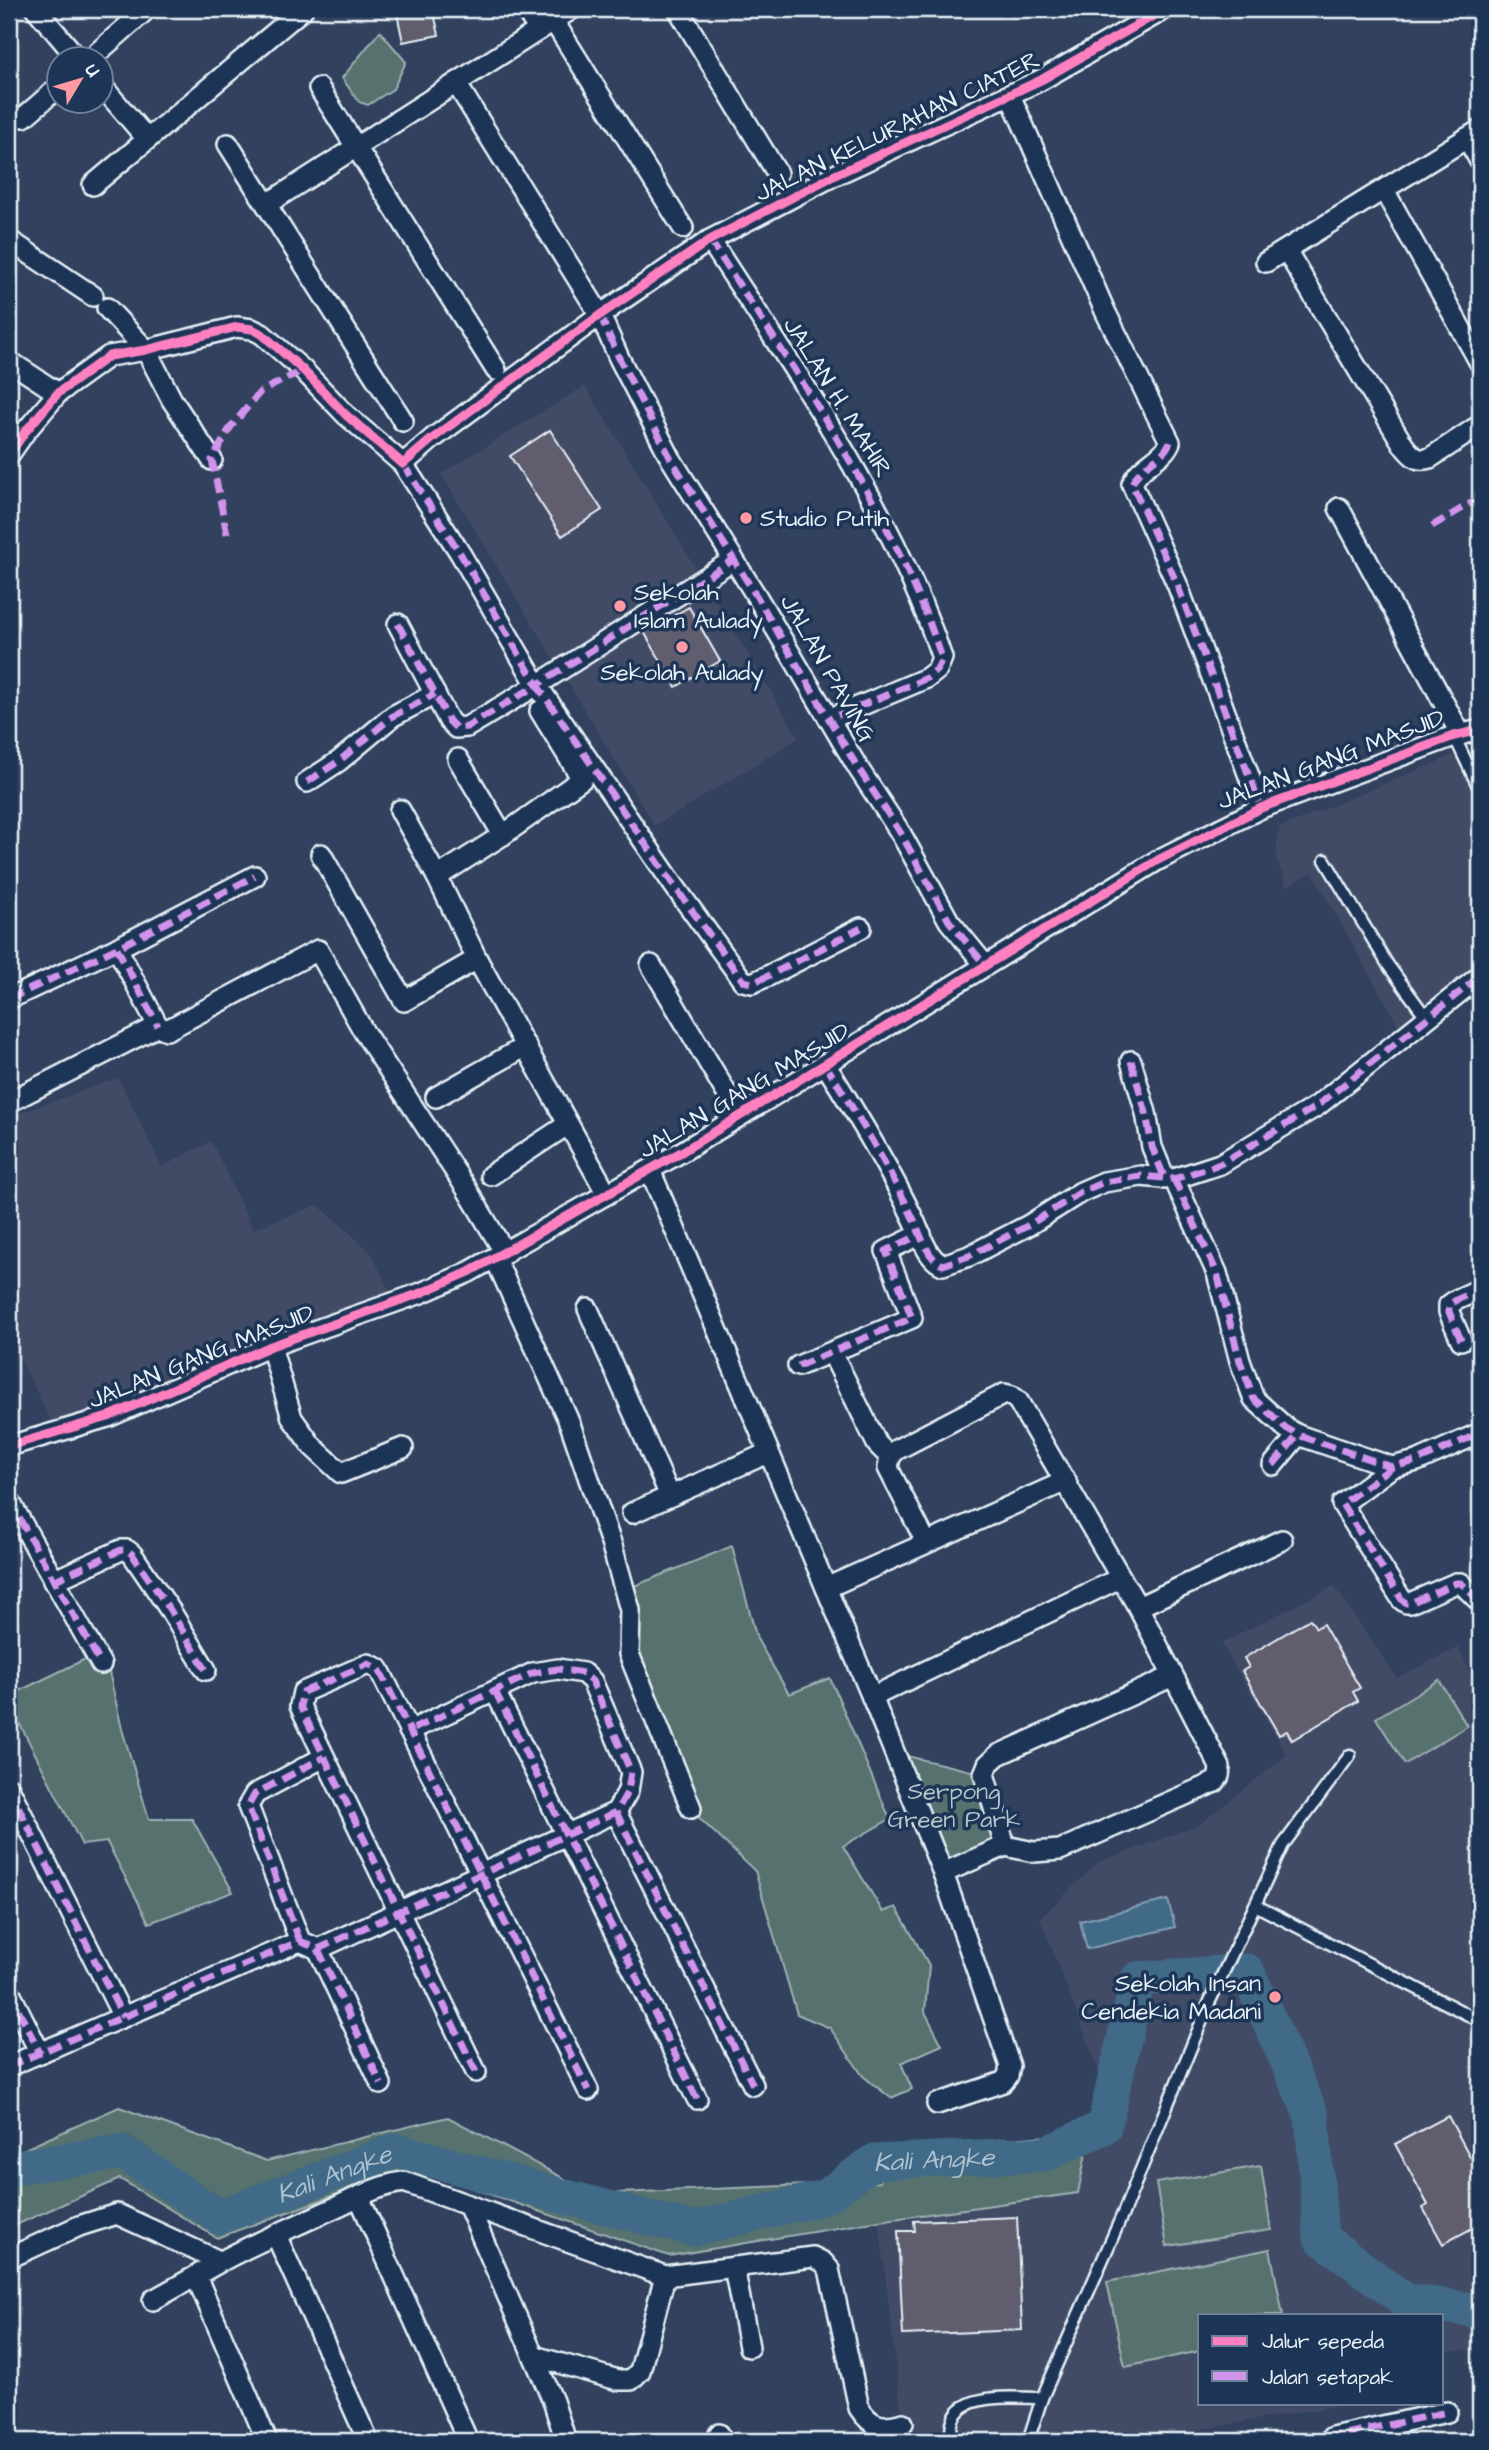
<svg xmlns="http://www.w3.org/2000/svg" width="1489" height="2450" viewBox="0 0 1489 2450" font-family="'Architects Daughter',sans-serif">
  <style>
    .built { fill: #424c66 }
    .green { fill: #56716e; stroke: #9fb1b3; stroke-width: 2 }
    .water { fill: #406b87; stroke: #83a1b4; stroke-width: 2 }
    .lines { fill: none; stroke-linecap: round; stroke-linejoin: round }
    .river { stroke: #406b87; stroke-width: 35 }
    .building { fill: #615d6e; stroke: #e8f1f8; stroke-width: 2 }
    .service-casing { stroke: #e8f1f8; stroke-width: 15 }
    .minor-casing { stroke: #e8f1f8; stroke-width: 24 }
    .service { stroke: #1d3557; stroke-width: 10 }
    .minor { stroke: #1d3557; stroke-width: 19 }
    .quiet { stroke: #d193ec; stroke-width: 7; stroke-dasharray: 14 7; stroke-linecap: butt }
    .cycleway-casing { stroke: #1d3557; stroke-width: 13 }
    .cycleway { stroke: #ff80c0; stroke-width: 9 }
    .poi-dot { fill: #ff9aa2; stroke: #1d3557; stroke-width: 2.5 }
    .labels { text-anchor: middle; stroke-width: 7; stroke-linejoin: round; paint-order: stroke }
    .street-label { font-size: 24px; fill: #e8f1f8; stroke: #1d3557 }
    .poi-label { font-size: 24px; fill: #e8f1f8; stroke: #1d3557; text-anchor: start }
    .park-label { font-size: 24px; fill: #b5c4c8; stroke: #1d3557 }
    .water-label { font-size: 26px; font-style: italic; fill: #adc2d0; stroke: #1d3557 }
  </style>
  <rect width="100%" height="100%" fill="#31415e"/>
  <filter id="ink" filterUnits="userSpaceOnUse"><feTurbulence type="fractalNoise" baseFrequency=".0143" numOctaves="2"/><feDisplacementMap in="SourceGraphic" scale="14" xChannelSelector="R" yChannelSelector="G"/><feConvolveMatrix kernelMatrix="1 2 1 2 8 2 1 2 1" color-interpolation-filters="sRGB"/></filter>
  <g filter="url(#ink)">
    <g class="built">
      <polygon points="585,386 799,738 655,826 441,474"/>
      <polygon points="1468,749 1480,772 1480,977 1407,1040 1312,872 1287,887 1276,857 1279,828"/>
      <polygon points="118,1078 162,1167 211,1141 253,1229 318,1205 371,1252 393,1298 61,1442 20,1358 9,1362 9,1117"/>
      <polygon points="1334,1586 1397,1678 1459,1647 1480,1696 1480,2350 1442,2352 1442,2315 1200,2315 1200,2403 1351,2403 1137,2441 881,2441 904,2433 879,2221 1078,2193 1101,2076 1040,1918 1098,1863 1200,1824 1287,1755 1221,1643"/>
    </g>
    <g class="green">
      <polygon points="380,31 406,62 393,89 368,105 359,102 342,78"/>
      <polygon points="732,1546 757,1639 789,1694 830,1678 890,1819 843,1846 883,1912 896,1907 929,1965 925,2012 942,2045 901,2063 912,2089 891,2098 863,2076 830,2028 797,2014 755,1871 700,1819 627,1649 627,1630 618,1618 627,1589"/>
      <polygon points="104,1650 122,1729 149,1819 192,1819 233,1892 149,1923 107,1842 82,1845 9,1703 9,1696"/>
      <polygon points="1439,1680 1467,1726 1405,1764 1376,1718"/>
      <polygon points="894,1753 984,1774 1005,1846 943,1873"/>
      <polygon points="119,2107 267,2161 448,2117 593,2194 880,2182 885,2148 1090,2133 1078,2193 879,2221 669,2256 411,2167 217,2238 120,2179 9,2228 9,2156"/>
      <polygon points="1261,2166 1271,2230 1167,2246 1156,2183"/>
      <polygon points="1270,2249 1283,2315 1200,2315 1200,2351 1125,2367 1107,2282"/>
    </g>
    <polygon class="water" points="1168,1900 1175,1927 1087,1949 1080,1921"/>
    <g class="lines">
      <path class="river" id="s1" d="M9 2168 123 2152 219 2217 396 2150 550 2193 693 2229 825 2197 873 2162 1045 2154 1104 2127 1138 1979 1247 1971 1312 2116 1321 2238 1406 2301 1480 2311"/>
    </g>
    <g class="building">
      <polygon points="396,9 433,9 439,35 403,42"/>
      <polygon points="550,430 602,510 562,536 510,456"/>
      <polygon points="689,607 720,661 676,687 644,632"/>
      <polygon points="1310,1619 1316,1628 1323,1624 1360,1688 1353,1692 1358,1701 1292,1740 1287,1731 1279,1735 1242,1671 1249,1667 1244,1658"/>
      <polygon points="1448,2116 1480,2175 1480,2224 1443,2244 1423,2208 1428,2205 1395,2144"/>
      <polygon points="1017,2217 1022,2330 903,2335 898,2231 915,2231 914,2221"/>
    </g>
    <g class="lines">
      <defs>
        <g id="service">
          <polyline points="1454,736 1480,790"/>
          <polyline points="1325,860 1388,965 1426,1017"/>
          <polyline points="1255,1905 1283,1845 1350,1755"/>
          <path d="M952 2441C943 2389 1008 2398 1042 2398"/>
          <polyline points="1028,2441 1042,2398 1124,2211 1210,2001 1255,1905 1480,2021"/>
        </g>
        <g id="minor">
          <polyline points="36,9 79,60"/>
          <polyline points="525,9 539,30"/>
          <polyline points="678,9 777,173"/>
          <polyline points="553,20 683,228"/>
          <polyline points="89,60 147,9"/>
          <polyline points="456,83 600,315 619,358 671,459 757,597 858,768 900,832 949,921 985,965"/>
          <polyline points="102,86 147,139"/>
          <polyline points="319,88 496,370"/>
          <path d="M1010 95 1105 311 1170 442C1163 460 1140 464 1132 484L1177 584 1261 808"/>
          <polyline points="24,117 60,86"/>
          <polyline points="1467,138 1480,161"/>
          <polyline points="228,144 403,421"/>
          <polyline points="93,185 303,9"/>
          <polyline points="1384,190 1480,363"/>
          <polyline points="267,204 572,9"/>
          <polyline points="9,240 93,296"/>
          <path d="M710 240C796 374 891 506 942 658L937 670 927 678 829 719"/>
          <path d="M1286 250 1404 446C1412 456 1417 462 1430 458L1480 425"/>
          <polyline points="1266,262 1480,130"/>
          <polyline points="107,308 146,350 172,400 212,460"/>
          <polyline points="9,361 58,393"/>
          <polyline points="9,455 25,432 58,393 109,356 146,350 237,327 252,329 262,334 303,370 346,415 403,464 432,439 600,315 710,240 835,175 1041,80 1165,9"/>
          <polyline points="403,464 460,553 537,685 733,560"/>
          <polyline points="1339,508 1461,735"/>
          <polyline points="398,624 449,721 456,728 467,727 537,685 675,887 743,981 752,983 768,976 861,928"/>
          <polyline points="458,759 503,835"/>
          <polyline points="307,782 339,761 393,716 435,694"/>
          <polyline points="400,810 437,877 477,959 607,1194"/>
          <polyline points="321,854 404,1001 477,959"/>
          <polyline points="437,877 503,835 582,779 540,711"/>
          <polyline points="117,948 158,1026 167,1030 318,950 364,1032 466,1188 505,1253"/>
          <polyline points="651,965 740,1116"/>
          <polyline points="9,999 117,948 255,876"/>
          <polyline points="1131,1061 1146,1113 1152,1147 1165,1179"/>
          <path d="M825 1064C857 1114 888 1166 914 1220 921 1235 927 1259 943 1265L969 1256 1029 1225 1081 1192 1104 1182 1141 1176 1174 1179 1220 1164 1317 1106 1480 976"/>
          <polyline points="436,1097 526,1046"/>
          <polyline points="9,1102 158,1026"/>
          <polyline points="650,1170 872,1697 943,1873 1010,2066 1008,2076 1003,2082 937,2104"/>
          <polyline points="491,1175 567,1125"/>
          <polyline points="1174,1179 1217,1273 1240,1361 1254,1399 1286,1428 1298,1435"/>
          <polyline points="495,1258 570,1424 612,1546 630,1610 629,1654 691,1808"/>
          <polyline points="588,1309 670,1496"/>
          <polyline points="1461,1340 1449,1312 1449,1305 1456,1300 1480,1289"/>
          <polyline points="271,1346 292,1418 312,1446 341,1473 403,1448"/>
          <polyline points="836,1361 877,1444 890,1457"/>
          <polyline points="798,1366 912,1318 886,1251 921,1234"/>
          <polyline points="9,1446 108,1417 271,1346 421,1293 469,1272 683,1151 1158,860 1261,808 1454,736 1480,730"/>
          <polyline points="1273,1465 1298,1435 1392,1467 1417,1461 1480,1433"/>
          <polyline points="1392,1467 1342,1504 1402,1600 1406,1603 1410,1603 1456,1583 1461,1583 1480,1602"/>
          <polyline points="9,1500 101,1664"/>
          <polyline points="632,1513 768,1453"/>
          <polyline points="926,1542 888,1468 890,1457 896,1450 1004,1394 1012,1396 1018,1401 1138,1607 1220,1767 1219,1776 1215,1782 1060,1850 1034,1852 1005,1846 943,1873"/>
          <polyline points="53,1581 121,1550 127,1550 132,1554 170,1610 206,1670"/>
          <polyline points="826,1588 1066,1481"/>
          <polyline points="1138,1607 1282,1540"/>
          <polyline points="495,1691 697,2099"/>
          <polyline points="872,1697 1120,1578"/>
          <polyline points="9,1788 123,2017"/>
          <polyline points="616,1812 753,2085"/>
          <polyline points="1005,1846 984,1774 988,1764 998,1755 1173,1676"/>
          <polyline points="300,1941 248,1806 255,1794 324,1757"/>
          <polyline points="318,1949 381,2084"/>
          <polyline points="9,1991 40,2053"/>
          <polyline points="9,2066 300,1941 318,1949 616,1812 628,1791 631,1772 592,1681 583,1673 558,1669 533,1673 409,1731"/>
          <polyline points="476,2072 300,1706 303,1692 368,1664 379,1669 588,2090"/>
          <polyline points="359,2197 468,2441"/>
          <polyline points="468,2205 553,2401 566,2441"/>
          <polyline points="276,2235 368,2441"/>
          <polyline points="9,2258 79,2226 117,2214 219,2261"/>
          <polyline points="734,2267 749,2347"/>
          <polyline points="153,2300 196,2276"/>
          <polyline points="534,2356 618,2380 631,2380 640,2371 665,2276"/>
          <polyline points="719,2434 722,2441"/>
          <path d="M267 2441 196 2276C236 2251 280 2233 323 2213 349 2202 376 2185 404 2182L665 2276 813 2257 823 2262 829 2269 859 2408C871 2427 882 2429 903 2423"/>
          <polyline points="1328,2441 1332,2437 1447,2412"/>
        </g>
      </defs>
      <use href="#service" class="service-casing"/>
      <use href="#minor" class="minor-casing"/>
      <use href="#service" class="service"/>
      <use href="#minor" class="minor"/>
      <g class="quiet">
        <path d="M710 240C796 374 891 506 942 658L937 670 927 678 829 719"/>
        <polyline points="600,315 619,358 671,459 757,597 858,768 900,832 949,921 985,965"/>
        <path d="M1170 442C1163 460 1140 464 1132 484L1177 584 1261 808"/>
        <polyline points="403,464 460,553 537,685 733,560"/>
        <polyline points="1432,526 1480,498"/>
        <polyline points="227,534 212,460 230,428 260,392 303,370"/>
        <polyline points="398,624 449,721 456,728 467,727 537,685 675,887 743,981 752,983 768,976 861,928"/>
        <polyline points="307,782 339,761 393,716 435,694"/>
        <polyline points="117,948 158,1026"/>
        <polyline points="9,999 117,948 255,876"/>
        <polyline points="1131,1061 1146,1113 1152,1147 1165,1179"/>
        <path d="M825 1064C857 1114 888 1166 914 1220 921 1235 927 1259 943 1265L969 1256 1029 1225 1081 1192 1104 1182 1141 1176 1174 1179 1220 1164 1317 1106 1480 976"/>
        <polyline points="1174,1179 1217,1273 1240,1361 1254,1399 1286,1428 1298,1435"/>
        <polyline points="1461,1340 1449,1312 1449,1305 1456,1300 1480,1289"/>
        <polyline points="798,1366 912,1318 886,1251 921,1234"/>
        <polyline points="1273,1465 1298,1435 1392,1467 1417,1461 1480,1433"/>
        <polyline points="1392,1467 1342,1504 1402,1600 1406,1603 1410,1603 1456,1583 1461,1583 1480,1602"/>
        <polyline points="9,1500 101,1664"/>
        <polyline points="53,1581 121,1550 127,1550 132,1554 170,1610 206,1670"/>
        <polyline points="495,1691 697,2099"/>
        <polyline points="9,1788 123,2017"/>
        <polyline points="616,1812 753,2085"/>
        <polyline points="300,1941 248,1806 255,1794 324,1757"/>
        <polyline points="318,1949 381,2084"/>
        <polyline points="9,1991 40,2053"/>
        <polyline points="9,2066 300,1941 318,1949 616,1812 628,1791 631,1772 592,1681 583,1673 558,1669 533,1673 409,1731"/>
        <polyline points="476,2072 300,1706 303,1692 368,1664 379,1669 588,2090"/>
        <polyline points="1328,2441 1332,2437 1447,2412"/>
      </g>
      <defs>
        <g id="cycleway">
          <polyline points="9,455 25,432 58,393 109,356 146,350 237,327 252,329 262,334 303,370 346,415 403,464 432,439 600,315 710,240 835,175 1041,80 1165,9"/>
          <polyline points="9,1446 108,1417 271,1346 421,1293 469,1272 683,1151 1158,860 1261,808 1454,736 1480,730"/>
        </g>
      </defs>
      <use href="#cycleway" class="cycleway-casing"/>
      <use href="#cycleway" class="cycleway"/>
    </g>
  </g>
  <g class="poi-dot">
    <circle cx="746" cy="518" r="7"/>
    <circle cx="620" cy="606" r="7"/>
    <circle cx="682" cy="647" r="7"/>
    <circle cx="1275" cy="1997" r="7"/>
  </g>
  <g class="labels">
    <g class="street-label">
      <text transform="translate(897 126) rotate(-26)" y="8">JALAN KELURAHAN CIATER</text>
      <text transform="translate(838 397) rotate(58)" y="8">JALAN H. MAHIR</text>
      <text transform="translate(828 668) rotate(60)" y="8">JALAN PAVING</text>
      <text transform="translate(1331 759) rotate(-21)" y="8">JALAN GANG MASJID</text>
      <text transform="translate(744 1090) rotate(-31)" y="8">JALAN GANG MASJID</text>
      <text transform="translate(201 1356) rotate(-22)" y="8">JALAN GANG MASJID</text>
    </g>
    <g class="poi-label">
      <text x="760" y="526">Studio Putih</text>
      <text x="634" y="600">Sekolah<tspan x="634" dy="28">Islam Aulady</tspan></text>
      <text x="682" y="680" text-anchor="middle">Sekolah Aulady</text>
      <text x="1261" y="1991" text-anchor="end">Sekolah Insan<tspan x="1261" dy="28">Cendekia Madani</tspan></text>
    </g>
    <g class="park-label">
      <text x="954" y="1799">Serpong<tspan x="954" dy="28">Green Park</tspan></text>
    </g>
    <g class="water-label">
      <text dy="9" stroke="none"><textPath href="#s1" startOffset="984">Kali Angke</textPath></text>
      <text dy="9" stroke="none"><textPath href="#s1" startOffset="354">Kali Angke</textPath></text>
    </g>
  </g>
  <rect width="1489" height="2450" fill="none" stroke="#1d3557" stroke-width="35"/>
  <rect x="18" y="18" width="1454" height="2415" fill="none" stroke="#e8f1f8" stroke-width="2.5" filter="url(#ink)"/>
  <rect x="1198" y="2314" width="245" height="91" fill="#1d3557" stroke="#6e8097" stroke-width="2"/>
  <rect x="1212" y="2336" width="35" height="10" fill="#ff80c0" stroke="#6e8097" stroke-width="2"/>
  <text x="1262" y="2348" font-size="21" fill="#e8f1f8">Jalur sepeda</text>
  <rect x="1212" y="2371" width="35" height="10" fill="#d193ec" stroke="#6e8097" stroke-width="2"/>
  <text x="1262" y="2384" font-size="21" fill="#e8f1f8">Jalan setapak</text>
  <g transform="translate(80 80) rotate(52)"><circle r="33" fill="#1d3557" stroke="#6e8097" stroke-width="2"/>
  <path d="M0-5L12 26L0 18L-12 26Z" fill="#ff9aa2"/>
  <text y="-10" font-size="19" font-weight="bold" text-anchor="middle" fill="#e8f1f8">U</text>
  </g>
</svg>
